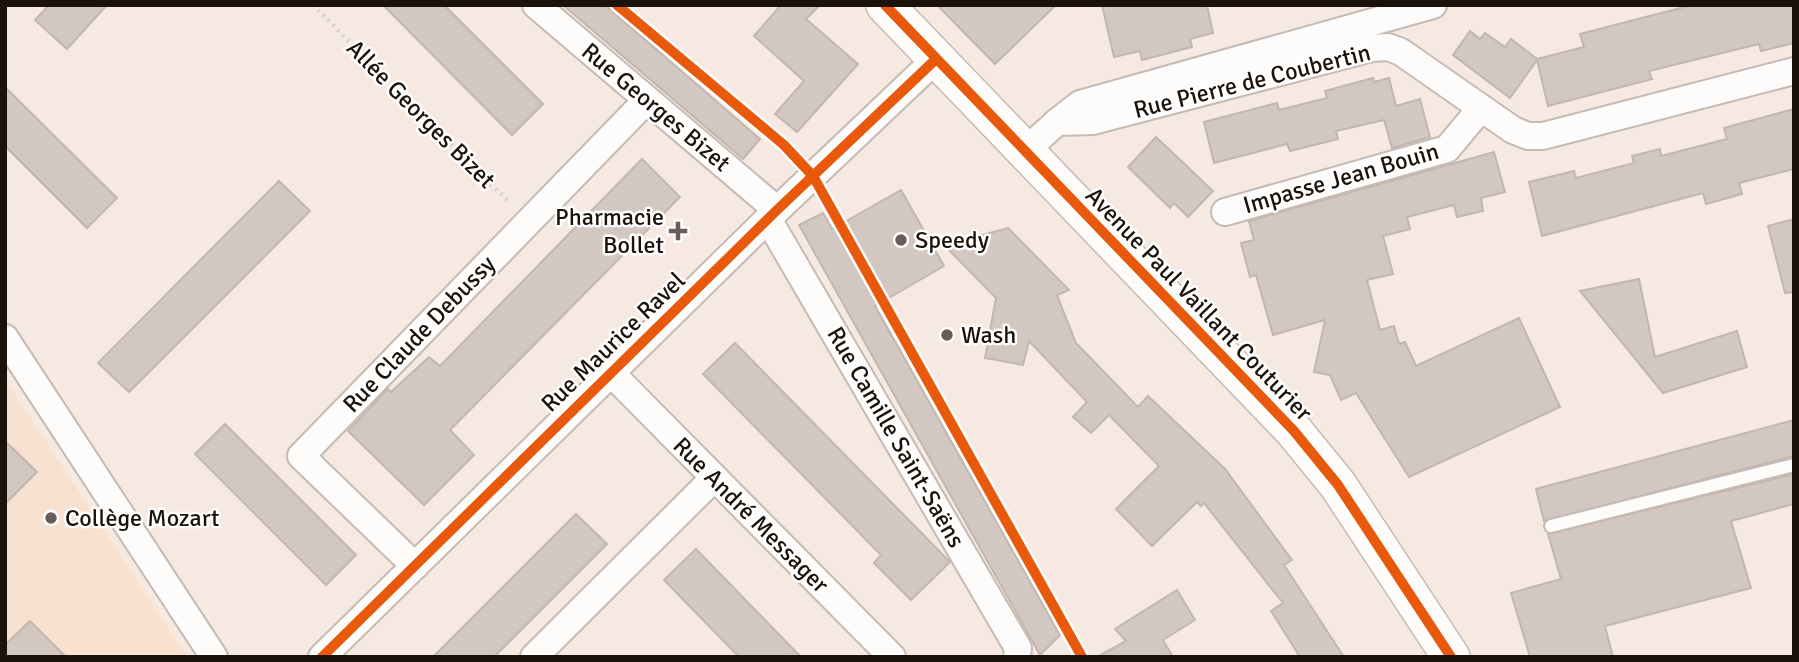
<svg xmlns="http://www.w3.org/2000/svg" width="1799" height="662" viewBox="0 0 1799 662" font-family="Signika,sans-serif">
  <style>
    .built { fill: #f9e1d0 }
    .building { fill: #d3c8c1; stroke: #c2b7b0; stroke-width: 2 }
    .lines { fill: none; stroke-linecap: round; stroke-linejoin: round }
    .lane-casing { stroke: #c5bab4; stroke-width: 16 }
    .street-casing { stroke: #c5bab4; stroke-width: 30 }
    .secondary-casing { stroke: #c5bab4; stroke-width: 40 }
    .path { stroke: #d2cfcc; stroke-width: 4.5; stroke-dasharray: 2 5; stroke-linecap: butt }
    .lane { stroke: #fefcfa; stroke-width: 12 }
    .street { stroke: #fefcfa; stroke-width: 26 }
    .secondary { stroke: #fefcfa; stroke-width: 37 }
    .cycleway-casing { stroke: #fff; stroke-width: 15 }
    .cycleway { stroke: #e8590c; stroke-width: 10 }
    .poi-dot { fill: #685d57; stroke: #fff; stroke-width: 2.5 }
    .labels { text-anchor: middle; stroke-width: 5; stroke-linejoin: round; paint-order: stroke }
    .street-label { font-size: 24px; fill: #1c120c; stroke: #fff }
    .poi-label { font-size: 24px; fill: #1c120c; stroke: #fff; text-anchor: start }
  </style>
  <rect width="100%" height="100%" fill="#f6e9e1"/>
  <polygon class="built" points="5,379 187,657 5,657"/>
  <g class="building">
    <polygon points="49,5 107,5 67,49 35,20"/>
    <polygon points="383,5 444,5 543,104 512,135"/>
    <polygon points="563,5 605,5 760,139 743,159"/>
    <polygon points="781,5 820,5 806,19 858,64 797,132 775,114 804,81 754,36"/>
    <polygon points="937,5 1056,5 995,64"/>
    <polygon points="1102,5 1207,5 1213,33 1190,39 1192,47 1142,60 1140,51 1114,57"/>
    <polygon points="1692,5 1794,5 1794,43 1761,51 1759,44 1649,71 1652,79 1548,106 1537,60 1510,98 1453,55 1470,31 1480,39 1485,33 1505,47 1511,39 1537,59 1584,47 1580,34"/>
    <polygon points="1373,78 1374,82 1389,78 1396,106 1420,99 1430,137 1392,148 1384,120 1336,131 1338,139 1290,151 1287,144 1214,163 1204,122 1277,103 1279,110 1327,98 1325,91"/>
    <polygon points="5,87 117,198 87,228 5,146"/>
    <polygon points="1794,109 1794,169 1739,183 1742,194 1706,204 1703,193 1542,236 1529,182 1574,171 1576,178 1634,163 1632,156 1660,149 1661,156 1727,139 1724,128"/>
    <polygon points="1156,137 1213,191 1188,217 1174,203 1170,208 1128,167"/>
    <polygon points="1494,152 1505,192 1481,198 1483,211 1457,217 1454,205 1407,217 1410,229 1383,236 1393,274 1367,280 1380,330 1394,326 1399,344 1405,342 1416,366 1519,318 1560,407 1409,477 1356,393 1341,400 1330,375 1314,372 1325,320 1273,335 1256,275 1250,277 1241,243 1254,240 1249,221"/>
    <polygon points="642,159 680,197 450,430 474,455 424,505 348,431 388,389 391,392 429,357 440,366"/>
    <polygon points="279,181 310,211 129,392 98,363"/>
    <polygon points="901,190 944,266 875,306 1060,635 1040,655 799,225 823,213 832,229"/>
    <polygon points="1794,219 1794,292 1785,293 1768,226"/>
    <polygon points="1008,228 1069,290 1057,295 1076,343 1138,407 1148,396 1225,469 1292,560 1284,565 1344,657 1300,657 1271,611 1283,603 1204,503 1201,506 1197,502 1152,546 1116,509 1159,466 1109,415 1091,433 1073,417 1087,402 1029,341 1023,365 985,358 996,298 944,245"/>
    <polygon points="1639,279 1655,357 1737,331 1747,367 1663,393 1580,291"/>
    <polygon points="735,343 950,562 911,600 874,563 881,555 703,374"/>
    <polygon points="1794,420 1794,456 1544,521 1536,489"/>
    <polygon points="225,424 356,555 326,585 195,454"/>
    <polygon points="5,441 37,472 5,504"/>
    <polygon points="1794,474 1794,504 1731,521 1751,588 1605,626 1613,657 1530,657 1511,593 1561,579 1548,534"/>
    <polygon points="576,514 607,544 494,657 433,657"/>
    <polygon points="696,549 801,657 739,657 664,580"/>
    <polygon points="1177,590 1195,620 1163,640 1173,657 1097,657 1126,641 1115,629"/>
    <polygon points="30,621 66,657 5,657 5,645"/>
  </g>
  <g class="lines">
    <defs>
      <polyline id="lane" points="1551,526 1794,465"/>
      <g id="street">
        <polyline points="536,5 777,210"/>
        <polyline points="1057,122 1080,104 1433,5"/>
        <polyline points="1023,153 1057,122 1093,121 1372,48 1388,47 1401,52 1513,130 1528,136 1543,136 1794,71"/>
        <polyline points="1225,212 1447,149 1481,108"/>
        <polyline points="768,219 1018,648 1017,657"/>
        <polyline points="5,338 214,657"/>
        <polyline points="611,373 892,657"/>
        <polyline points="415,566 301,456 647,100"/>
        <polyline points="322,657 777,210 935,60"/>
        <polyline points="534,657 714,478"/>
      </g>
      <polyline id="secondary" points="885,5 1294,431 1338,485 1451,657"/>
    </defs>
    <use href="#lane" class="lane-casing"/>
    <use href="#street" class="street-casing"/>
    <use href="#secondary" class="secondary-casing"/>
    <polyline class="path" points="313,5 510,203"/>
    <use href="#lane" class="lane"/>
    <use href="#street" class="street"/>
    <use href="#secondary" class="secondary"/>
    <defs>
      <g id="cycleway">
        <polyline points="617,5 784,145 813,176 1082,657"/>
        <polyline points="885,5 1294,431 1338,485 1451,657"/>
        <polyline points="322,657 777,210 935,60"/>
      </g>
    </defs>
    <use href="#cycleway" class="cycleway-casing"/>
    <use href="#cycleway" class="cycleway"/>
  </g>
  <g class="poi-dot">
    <path d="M674.5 220.5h7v7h7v7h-7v7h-7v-7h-7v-7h7z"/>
    <circle cx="901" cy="240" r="7"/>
    <circle cx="947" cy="335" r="7"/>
    <circle cx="51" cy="518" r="7"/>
  </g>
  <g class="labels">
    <g class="street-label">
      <text transform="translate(1252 81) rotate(-14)" y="8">Rue Pierre de Coubertin</text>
      <text transform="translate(656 107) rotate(40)" y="8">Rue Georges Bizet</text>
      <text transform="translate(421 114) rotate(45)" y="8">Allée Georges Bizet</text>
      <text transform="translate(1341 178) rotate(-16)" y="8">Impasse Jean Bouin</text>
      <text transform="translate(1199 304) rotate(46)" y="8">Avenue Paul Vaillant Couturier</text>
      <text transform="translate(419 334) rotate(-46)" y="8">Rue Claude Debussy</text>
      <text transform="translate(613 342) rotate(-44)" y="8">Rue Maurice Ravel</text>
      <text transform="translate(896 437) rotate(60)" y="8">Rue Camille Saint-Saëns</text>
      <text transform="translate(751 515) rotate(45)" y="8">Rue André Messager</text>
    </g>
    <g class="poi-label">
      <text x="664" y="225" text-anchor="end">Pharmacie<tspan x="664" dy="28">Bollet</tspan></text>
      <text x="915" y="248">Speedy</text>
      <text x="961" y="343">Wash</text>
      <text x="65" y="526">Collège Mozart</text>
    </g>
  </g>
  <rect width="1799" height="662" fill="none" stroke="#1c120c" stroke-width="14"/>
</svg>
